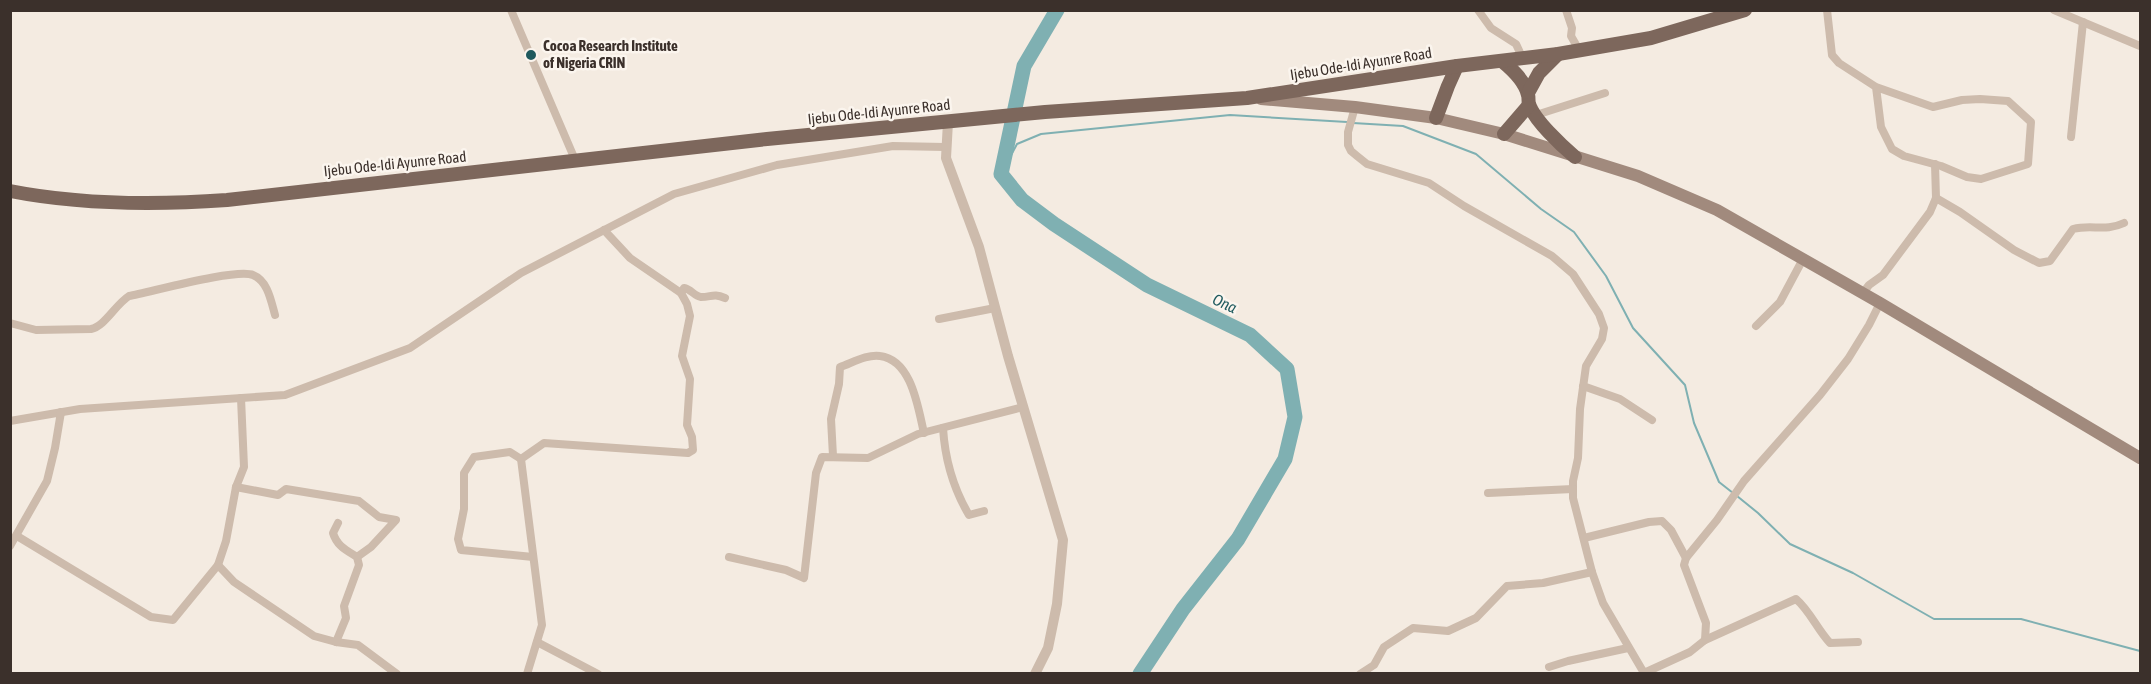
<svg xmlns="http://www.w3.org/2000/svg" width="2151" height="684" viewBox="0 0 2151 684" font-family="'Asap Condensed',sans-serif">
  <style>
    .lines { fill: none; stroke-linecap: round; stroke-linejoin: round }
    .stream { stroke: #7fb0b2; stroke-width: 2 }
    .river { stroke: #7fb0b2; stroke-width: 15 }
    .minor { stroke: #cdbbac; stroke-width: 8 }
    .tertiary { stroke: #cdbbac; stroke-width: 10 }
    .secondary { stroke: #a18a7d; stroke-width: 12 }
    .primary { stroke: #7d675c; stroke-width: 14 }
    .poi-dot { fill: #1f5a5e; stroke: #fbf5ee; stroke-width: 2 }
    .labels { text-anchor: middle; stroke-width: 5; stroke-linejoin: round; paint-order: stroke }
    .poi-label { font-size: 15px; font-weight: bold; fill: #3b302b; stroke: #fbf5ee; text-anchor: start }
    .street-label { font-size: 15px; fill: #3b302b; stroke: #fbf5ee }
    .water-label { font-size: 16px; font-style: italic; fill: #1f5a5e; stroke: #fbf5ee }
  </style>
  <rect width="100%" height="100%" fill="#f4ebe1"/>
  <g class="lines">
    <g class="stream">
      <polyline points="1353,123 1403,126 1476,154 1541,209 1574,232 1606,276 1633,328 1685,385 1694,423 1719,482 1733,493"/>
      <polyline points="1001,174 1017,144 1041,134 1230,115 1347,122"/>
      <polyline points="1737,496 1758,513 1790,544 1853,573 1934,619 2021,619 2140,651"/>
    </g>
    <polyline class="river" points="1057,10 1024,66 1001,174 1022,200 1054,224 1147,285 1250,335 1287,369 1295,417 1285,459 1238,539 1183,609 1140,674"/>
    <g class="minor">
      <polyline points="511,10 576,162"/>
      <polyline points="1478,10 1491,28 1516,44 1523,59"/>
      <polyline points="1566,10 1572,28 1571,36 1579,50"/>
      <polyline points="1827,10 1832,55 1839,63 1876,87 1933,107 1962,100 1980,99 2008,101 2031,122 2028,164 1981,179 1967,177 1941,166 1904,156 1892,149 1881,127 1876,87"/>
      <polyline points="2054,10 2140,46"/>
      <polyline points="1355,107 1348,132 1348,145 1351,151 1357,156 1367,164 1429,183 1464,206 1552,256 1573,274 1599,314 1604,328 1602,339 1586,366 1580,409 1578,458 1573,481 1573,498 1592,572 1603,603 1644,673 1690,652 1705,640 1706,623 1684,565 1686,558 1717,520 1744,481 1820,395 1848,359 1869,325 1880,303"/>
      <polyline points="1536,115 1605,93"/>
      <polyline points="2071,137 2083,22"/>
      <path d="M1936 198 1960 212 2014 250 2039 263 2050 261 2073 229C2092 224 2105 232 2124 223"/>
      <path d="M681 293 684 288C691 289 694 296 701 297 712 297 713 293 725 298"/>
      <polyline points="1863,293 1869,285 1883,275 1930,212 1936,198 1935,164"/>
      <polyline points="939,319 995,308"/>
      <path d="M10 323 36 330 91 329C105 326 115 305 129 296 151 292 237 268 253 275 268 281 271 301 275 315"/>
      <polyline points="1756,326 1780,302 1803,259"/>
      <polyline points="1583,386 1620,399 1652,420"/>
      <polyline points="241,398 244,467 236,487 278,495 286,489 359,501 379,517 396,520 371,547 357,557"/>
      <polyline points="10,421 80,409 285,395 410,348 521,273 674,194 777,165 893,146 945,147"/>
      <path d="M943 428C945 460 953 488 969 515L984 511"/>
      <path d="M833 456 831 419 839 384 840 367C852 363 867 354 880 356 912 360 918 408 924 433"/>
      <polyline points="521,459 510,452 474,457 464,473 464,509 458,539 461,550 533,557"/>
      <polyline points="1488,493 1573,489"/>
      <polyline points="17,536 151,617 173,620 218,565 234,582 314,636 336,642 358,645 397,674"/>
      <polyline points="1584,538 1649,522 1662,521 1671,530 1686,558"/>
      <polyline points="10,546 47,481 55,448 61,412"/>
      <polyline points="729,557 786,570 804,578 816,473 822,457 868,458 918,434 1023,407"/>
      <polyline points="218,565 226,541 236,487"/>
      <path d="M1705 640 1796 599C1810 611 1817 629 1830 643L1858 642"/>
      <path d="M336 642 346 618 344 606 359 565 357 557C346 550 337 546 333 533L338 523"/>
      <polyline points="537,642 598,674"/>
      <polyline points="1549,667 1568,661 1628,648"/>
      <polyline points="527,674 542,625 521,459 544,443 688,453 693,450 692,437 687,425 690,379 682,356 690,316 687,304 681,293 630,258 604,230"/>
      <polyline points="1360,674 1374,665 1384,647 1413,628 1448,631 1476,618 1507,586 1543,583 1592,572"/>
    </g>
    <polyline class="tertiary" points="948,122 946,158 979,247 1008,356 1063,540 1057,604 1048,648 1035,674"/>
    <polyline class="secondary" points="1261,99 1355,107 1436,118 1504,134 1638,176 1717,210 1880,303 2140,458"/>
    <g class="primary">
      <path d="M1502 61C1513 70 1525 81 1528 95 1529 98 1528 101 1529 104 1534 120 1562 146 1575 157"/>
      <polyline points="1528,93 1539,73 1558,54"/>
      <polyline points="1436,118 1448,86 1457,66"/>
      <polyline points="1504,134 1529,105"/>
      <path d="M10 191C81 205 156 205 227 200L767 139 1045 112 1247 98 1457 66 1558 54 1651 38 1745 10"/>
    </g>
  </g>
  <circle class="poi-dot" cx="531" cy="55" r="6"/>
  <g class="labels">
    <g class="poi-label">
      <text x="543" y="51">Cocoa Research Institute<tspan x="543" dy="17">of Nigeria CRIN</tspan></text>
    </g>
    <g class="street-label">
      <text transform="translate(1361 64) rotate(-9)" y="5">Ijebu Ode-Idi Ayunre Road</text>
      <text transform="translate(879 112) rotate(-6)" y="5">Ijebu Ode-Idi Ayunre Road</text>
      <text transform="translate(395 164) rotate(-6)" y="5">Ijebu Ode-Idi Ayunre Road</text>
    </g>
    <g class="water-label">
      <text transform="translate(1225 303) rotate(25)" y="6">Ona</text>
    </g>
  </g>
  <rect width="2151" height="684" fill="none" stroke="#3b302b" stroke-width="24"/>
</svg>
